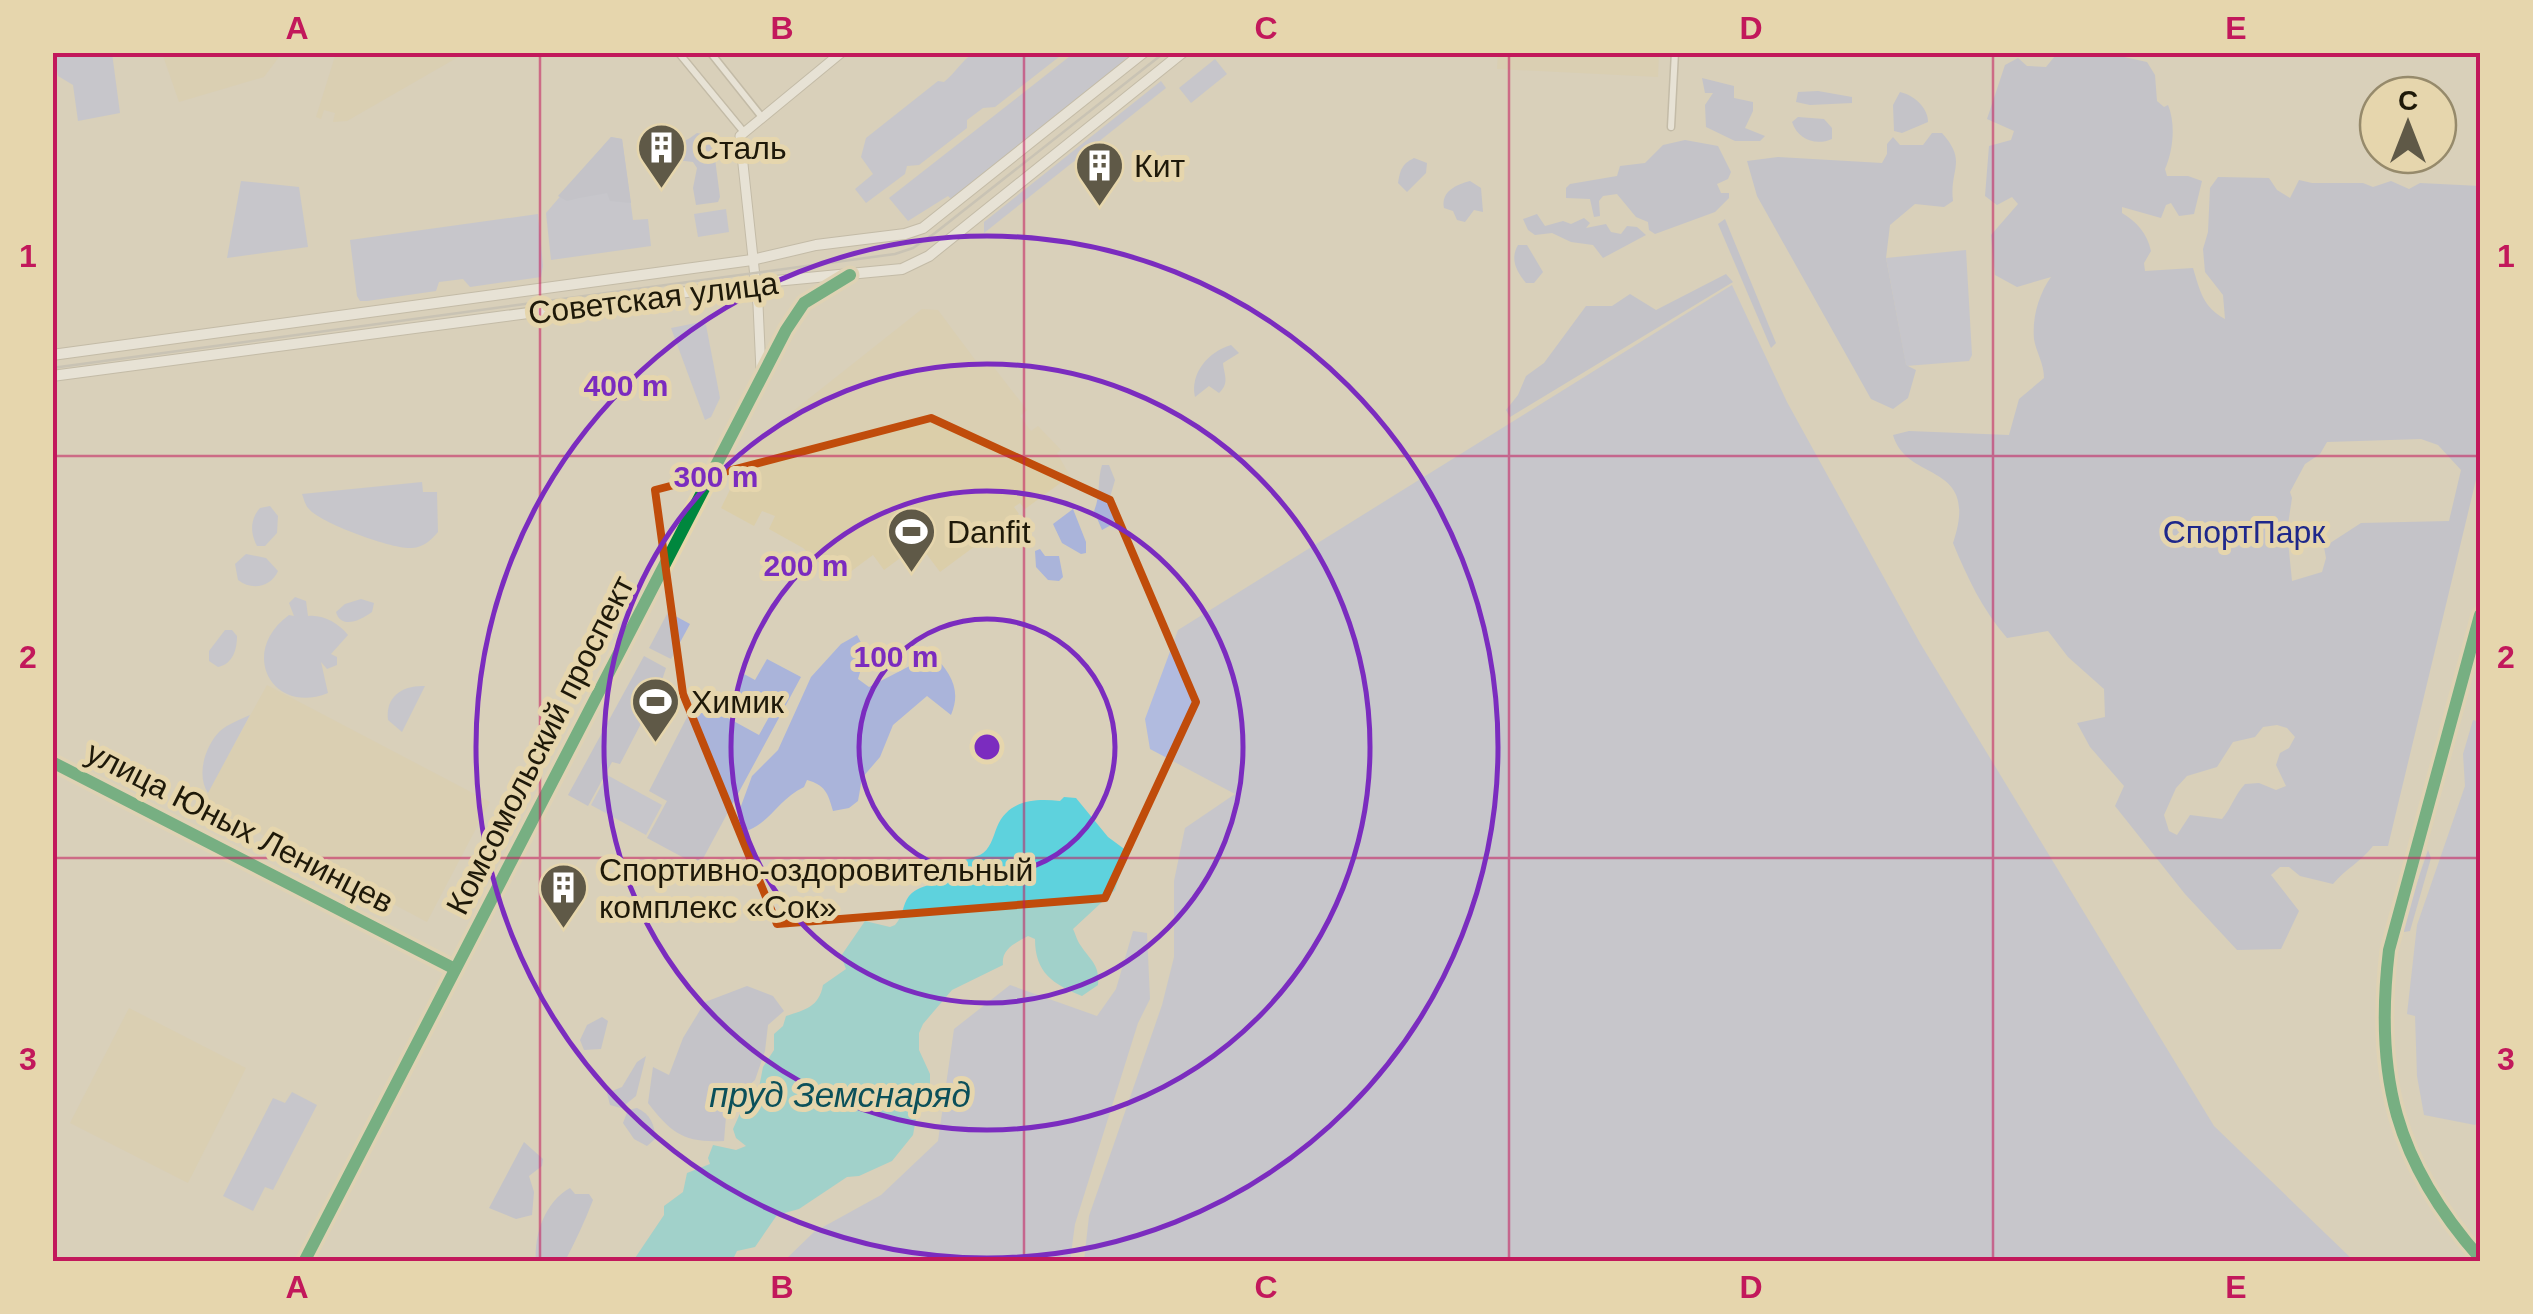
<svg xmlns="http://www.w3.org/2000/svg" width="2533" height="1314" viewBox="0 0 2533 1314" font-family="Helvetica,sans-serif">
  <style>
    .built { fill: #dbcea9 }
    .green { fill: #b1bbdf }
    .forest { fill: #aab4da; fill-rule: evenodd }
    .water { fill: #5ed2dd }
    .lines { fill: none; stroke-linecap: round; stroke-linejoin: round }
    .minor-casing { stroke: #a9a290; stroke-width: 9 }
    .tertiary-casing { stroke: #a9a290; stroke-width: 11 }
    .secondary-casing { stroke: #a9a290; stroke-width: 12 }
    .minor { stroke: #f9f8f5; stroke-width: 6 }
    .tertiary { stroke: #f9f8f5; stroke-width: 9 }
    .secondary { stroke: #f9f8f5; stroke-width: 10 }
    .tram { stroke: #b5b3ae; stroke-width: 2.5 }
    .cycleway-casing { stroke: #e6d6ad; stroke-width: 19 }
    .cycleway { stroke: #00873e; stroke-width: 12 }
    .marked { fill: none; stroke: #c04c0b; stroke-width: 8; stroke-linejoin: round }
    .grid { fill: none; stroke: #c2185b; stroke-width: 2.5; stroke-opacity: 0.55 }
    .ring { fill: none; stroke: #7b2cbf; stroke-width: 5 }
    .labels { text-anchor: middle; stroke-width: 10; stroke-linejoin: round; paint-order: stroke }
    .poi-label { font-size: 32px; fill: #1e1909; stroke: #e6d6ad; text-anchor: start }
    .street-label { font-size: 32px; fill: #1e1909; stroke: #e6d6ad }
    .park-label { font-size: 32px; fill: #1e288b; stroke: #e6d6ad }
    .water-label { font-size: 35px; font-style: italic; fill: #0b505a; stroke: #e6d6ad }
    .centre { fill: #7b2cbf; stroke: #e6d6ad; stroke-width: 5 }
    .ring-label { font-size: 30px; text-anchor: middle; font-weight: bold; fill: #7b2cbf; stroke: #e6d6ad; stroke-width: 10; stroke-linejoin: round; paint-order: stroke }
    .neatline { fill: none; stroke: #c2185b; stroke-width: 4 }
    .grid-label { font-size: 32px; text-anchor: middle; font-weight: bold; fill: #c2185b }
  </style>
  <rect width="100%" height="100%" fill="#d9d0ba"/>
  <g class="built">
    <polygon points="162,53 162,52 282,53 264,77 179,102"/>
    <polygon points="458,53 460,56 347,121 333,122 335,113 324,110 321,119 316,117 336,53"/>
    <polygon points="1498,53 1659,53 1658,77 1497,69"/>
    <polygon points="922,309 938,310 979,365 989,361 1027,410 1020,416 1031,431 1038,426 1061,450 1057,453 1070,476 1025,509 1020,503 1014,507 1019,514 1001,527 995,521 989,526 994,532 940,572 919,544 884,570 873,555 842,578 827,570 803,548 769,529 775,516 762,511 754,526 721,508 753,443"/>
    <polygon points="267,685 490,802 427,922 202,803"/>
    <polygon points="129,1008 246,1068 188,1183 70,1123"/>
  </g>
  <g class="green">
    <polygon points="54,53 112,53 120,113 78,121 73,85 58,76"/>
    <path d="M973 53H1064L995 107 983 108 967 120V128L919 165 907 166 905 174 866 203 855 189 873 174 861 157 866 138 938 81 944 82C955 73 961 62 973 53Z"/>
    <polygon points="1074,53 1137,53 952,200 948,196 908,221 889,198"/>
    <polygon points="1215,59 1227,74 1191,103 1179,88"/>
    <polygon points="1161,81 1166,88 984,233 984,222"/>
    <polygon points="611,137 622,139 633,220 648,219 651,246 551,260 546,213"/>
    <polygon points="241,181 299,187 308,247 227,258"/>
    <polygon points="726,209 729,232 698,237 694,214"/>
    <polygon points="538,214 543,266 541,277 470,287 463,279 439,282 436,291 367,301 360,301 357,296 350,240"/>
    <polygon points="1966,250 1972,355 1969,361 1906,366 1886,258"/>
    <polygon points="1732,285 1787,402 1920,643 2214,1126 2354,1261 1084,1261 1089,1216 1162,1005 1174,957 1174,881 1185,828 1235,794 1150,749 1145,719 1178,630"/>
    <polygon points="701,322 706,325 720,398 711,417 705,420 671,328"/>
    <path d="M422 482 423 492H437L438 532C430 541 424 547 412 548 394 550 320 523 309 509 305 505 304 499 302 494Z"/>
    <path d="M270 506 278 516 277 533 265 546H257C250 533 250 519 260 508Z"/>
    <path d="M246 554 266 558 278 571C271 587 252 591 238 580L235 564Z"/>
    <path d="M295 597 306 601 308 616C322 614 339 623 348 635L331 654 337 657V665L327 669 321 662 328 693C272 716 238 652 289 615L294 616 289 603Z"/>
    <path d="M361 599 374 603 372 612C361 620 341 630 336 612L345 604Z"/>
    <path d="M225 630H232L237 636C237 649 233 664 218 667L209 661V651Z"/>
    <path d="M425 686 402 732 388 720C385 696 403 685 425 686Z"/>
    <path d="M250 715 208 793C196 775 205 746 220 731 228 724 241 719 250 715Z"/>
    <polygon points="2473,720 2480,722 2480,1120 2475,1125 2424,1115 2417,1076 2415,1016 2407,1014 2417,925 2465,786 2463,754"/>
    <polygon points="607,775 662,805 646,835 591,805"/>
    <polygon points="1133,931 1147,933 1150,999 1138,1023 1075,1224 1070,1261 784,1261 814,1232 881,1195 938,1141 954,1029 1010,985 1097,1016 1116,989"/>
    <polygon points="292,1092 317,1105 273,1190 265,1187 253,1211 223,1196 273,1098 285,1103"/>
  </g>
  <g class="forest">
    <path d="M2055 56 2124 57 2147 62 2155 75 2157 101 2164 107 2168 105C2176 124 2173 151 2165 169L2167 176H2188L2202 181 2194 214 2179 216 2171 203 2166 205 2161 218 2122 207V213C2137 222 2147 233 2151 251L2144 263 2145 271 2193 268C2200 291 2203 307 2225 319L2223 295 2205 272 2203 249 2208 232 2210 188 2218 177 2269 178 2277 190 2290 198 2299 180 2312 183H2363L2373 187 2391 181 2409 189 2420 183 2480 186V463L2388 846H2373C2361 862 2345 869 2333 884L2300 876 2289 867H2280L2271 875 2299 911 2281 949 2237 950 2185 894 2115 806 2124 786 2090 747 2077 723 2105 717 2104 689 2068 657 2048 631 2007 638C1982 609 1967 577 1953 543 1981 460 1907 484 1893 435L1909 431 2009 435 2019 399 2044 378C2044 363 2036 352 2034 339 2032 317 2039 294 2051 277L2017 287 1995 275 1991 235 2018 204 2012 197 1997 205 1985 196 1989 146 2011 140 2014 131 1987 119 2005 65 2018 58 2027 66 2046 67ZM2421 439 2438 445 2461 470 2449 521 2361 523 2324 547 2326 558 2322 572 2292 581 2287 531 2292 498 2290 492 2305 464 2320 454 2327 442ZM2277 725 2287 728 2295 737 2289 748 2280 753 2276 765 2286 786 2276 790 2259 783 2245 784C2234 796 2232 807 2222 819L2190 815 2177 835 2169 831 2164 815 2176 788 2187 776 2217 767 2233 742 2255 737 2263 727Z"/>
    <polygon points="1702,78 1734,86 1734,98 1753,102 1753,111 1745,128 1765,136 1760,141 1735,141 1706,127 1705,105 1713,93 1705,93"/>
    <polygon points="1818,91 1852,97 1852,103 1810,105 1796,102 1798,92"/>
    <path d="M1900 92C1913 95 1928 107 1928 122L1902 133 1894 131 1893 105Z"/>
    <path d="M1798 117 1824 119 1832 128V139C1816 146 1798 140 1792 122Z"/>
    <path d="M697 133 712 136 720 197 718 202 696 205 693 188 697 168 693 162 677 160C673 143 686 142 697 133Z"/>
    <path d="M1932 133H1942C1968 162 1949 169 1953 201L1944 207 1915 204 1890 225 1886 258 1906 365 1916 370 1908 398 1893 409 1871 399 1757 196 1747 161 1778 157 1882 163 1887 154V144L1893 137 1900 145H1923Z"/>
    <path d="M611 137 622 139 631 203 610 201 607 193C592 196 581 197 567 201L558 196Z"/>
    <polygon points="1685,140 1718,146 1731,172 1728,179 1717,184 1721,193 1729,193 1729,198 1715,212 1655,234 1649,230 1648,222 1636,217 1617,194 1603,196 1599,201 1600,216 1594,217 1590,199 1566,198 1566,188 1570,184 1617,176 1620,166 1645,163 1663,145"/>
    <path d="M1414 158 1427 163 1426 173 1407 192 1398 183C1400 170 1402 164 1414 158Z"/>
    <path d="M1470 181 1481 188 1483 212 1474 210 1465 222 1457 220 1453 211 1444 208C1441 191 1456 185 1470 181Z"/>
    <polygon points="1537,214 1545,226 1563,221 1571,224 1584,218 1590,223 1586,228 1606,224 1611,232 1621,234 1627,226 1637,227 1646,235 1603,258 1593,245 1571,242 1552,233 1535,235 1528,230 1523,219"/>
    <polygon points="1725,219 1776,343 1771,348 1718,224"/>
    <path d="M1518 245H1527L1543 272 1534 283H1526C1516 271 1510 259 1518 245Z"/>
    <polygon points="1726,274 1733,282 1510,417 1506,410 1518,395 1526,376 1544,363 1586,306 1612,306 1630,294 1656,310"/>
    <path d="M1231 345 1239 353 1223 363C1224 375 1230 383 1219 393L1209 386 1195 397C1190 373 1208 352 1231 345Z"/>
    <path d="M1102 465H1109L1115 480 1108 504 1116 514 1113 524 1102 530 1094 511C1101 495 1097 481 1102 465Z"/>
    <polygon points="1073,509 1086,542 1086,553 1081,554 1062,543 1053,524"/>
    <polygon points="1040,549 1045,556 1059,556 1063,577 1059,581 1048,580 1036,567 1035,551"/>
    <polygon points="668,612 690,624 671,659 649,648"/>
    <path d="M857 635 866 652 858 679 869 687 933 654C950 673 962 689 951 715L927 696 893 725 880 757 862 778 858 801 849 808 833 811C828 793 825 785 807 780L804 787C779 799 772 820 749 830L734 825 752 776 778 750 811 677 841 644Z"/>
    <polygon points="644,656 666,668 659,689 620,764 612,762 588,806 568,795"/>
    <polygon points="767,659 801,677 699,866 647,838 667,801 649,791 699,694 726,708 728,718 759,735 769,717 733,697 744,674 755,680"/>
    <polygon points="2428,850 2431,858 2410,931 2404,932 2404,921"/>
    <path d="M747 986 773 996 784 1011 768 1025 765 1051 755 1080 727 1104 724 1141C684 1143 671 1133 648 1103L653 1067 669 1075 683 1038 705 1002Z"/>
    <polygon points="602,1017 608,1021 601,1049 584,1050 580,1040 587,1025"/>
    <polygon points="646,1056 636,1096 621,1108 610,1105 607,1093 622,1087 637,1062"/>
    <path d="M637 1108C650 1114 655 1124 655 1139L647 1146 634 1139 623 1123 628 1110Z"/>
    <polygon points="524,1142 543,1159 542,1166 529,1176 534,1192 532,1215 516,1219 489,1208"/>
    <path d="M570 1188 575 1194H589L593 1200C585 1221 575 1242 565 1261H536C534 1234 545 1202 570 1188Z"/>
  </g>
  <path class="water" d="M1064 797 1076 798 1108 837 1127 851 1115 890 1073 929C1076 935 1077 941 1081 946 1091 961 1100 965 1098 985L1082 996C1053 984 1035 973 1035 939L1028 936C1015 943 1001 949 1003 965L952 990 923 1024 919 1033V1050L930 1074V1088L919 1102 913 1135 892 1161 859 1176 847 1177 799 1209 777 1215 755 1247 737 1251 732 1261H633L664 1215V1206L683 1192 687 1173 710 1164 708 1158 713 1145 736 1150 746 1146 736 1138 733 1129 747 1098H757L763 1067 774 1050V1034L783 1026 786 1016C805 1010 819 1007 823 985L846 969 841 956 865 921 890 927 895 925C904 915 902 905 909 896 923 880 945 887 962 877L965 860C969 858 975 857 980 855 990 850 993 837 997 827 1008 800 1035 798 1060 801Z"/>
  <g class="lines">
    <defs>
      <g id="minor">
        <polyline points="678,52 743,131"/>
        <polyline points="710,52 761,116"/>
        <polyline points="1671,127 1675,52"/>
      </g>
      <g id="tertiary">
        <polyline points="761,371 758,305 740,136 842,52"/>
        <path d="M2480 615 2389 950C2374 1076 2395 1162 2480 1258"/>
        <polyline points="52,762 455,969"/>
        <polyline points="304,1262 786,330 804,303 850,275"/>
      </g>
      <g id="secondary">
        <polyline points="52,355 752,260 816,245 905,234 923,228 1144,52"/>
        <polyline points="52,376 755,283 902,269 929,256 1183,52"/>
      </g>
    </defs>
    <use href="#minor" class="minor-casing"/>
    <use href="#tertiary" class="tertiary-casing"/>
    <use href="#secondary" class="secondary-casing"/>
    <use href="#minor" class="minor"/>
    <use href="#tertiary" class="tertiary"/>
    <use href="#secondary" class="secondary"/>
    <polyline class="tram" points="52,368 895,254 913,248 935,233 1165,52"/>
    <defs>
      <g id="cycleway">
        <path d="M2480 615 2389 950C2374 1076 2395 1162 2480 1258"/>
        <polyline points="52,762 455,969"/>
        <polyline points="304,1262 786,330 804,303 850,275"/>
      </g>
    </defs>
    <use href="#cycleway" class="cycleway-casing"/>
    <use href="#cycleway" class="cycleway"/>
  </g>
  <path d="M0 0H2533V1314H0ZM931 418 1110 500 1196 702 1105 898 777 924 683 694 655 490Z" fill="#d9d0ba" fill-opacity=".55" fill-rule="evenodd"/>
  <path class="marked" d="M931 418 1110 500 1196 702 1105 898 777 924 683 694 655 490Z"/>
  <path class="grid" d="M540 52V1262M1024 52V1262M1509 52V1262M1993 52V1262M52 456H2480M52 858H2480"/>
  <g class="ring">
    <circle cx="987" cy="747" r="128"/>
    <circle cx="987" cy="747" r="256"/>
    <circle cx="987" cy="747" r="383"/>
    <circle cx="987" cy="747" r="511"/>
  </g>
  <defs>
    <symbol id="building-pin" viewBox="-11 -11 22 30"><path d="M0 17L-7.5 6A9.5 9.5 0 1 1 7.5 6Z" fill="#5f5947" stroke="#e6d6ad"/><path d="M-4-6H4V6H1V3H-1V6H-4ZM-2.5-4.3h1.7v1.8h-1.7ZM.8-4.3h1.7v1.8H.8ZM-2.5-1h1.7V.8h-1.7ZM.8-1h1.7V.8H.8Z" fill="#fff"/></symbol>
    <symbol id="stadium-pin" viewBox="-11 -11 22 30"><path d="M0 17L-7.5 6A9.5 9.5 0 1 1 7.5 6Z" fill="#5f5947" stroke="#e6d6ad"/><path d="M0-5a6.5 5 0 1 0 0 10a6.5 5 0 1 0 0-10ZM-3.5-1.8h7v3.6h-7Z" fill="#fff"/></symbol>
  </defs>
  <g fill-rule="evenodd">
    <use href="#building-pin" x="634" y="120" width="55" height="75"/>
    <use href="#building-pin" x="1072" y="138" width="55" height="75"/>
    <use href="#stadium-pin" x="884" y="504" width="55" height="75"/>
    <use href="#stadium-pin" x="628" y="674" width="55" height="75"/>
    <use href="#building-pin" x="536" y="860" width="55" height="75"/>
  </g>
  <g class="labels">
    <g class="poi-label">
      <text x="696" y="159">Сталь</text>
      <text x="1134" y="177">Кит</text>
      <text x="947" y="543">Danfit</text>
      <text x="691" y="713">Химик</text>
      <text x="599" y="881">Спортивно-оздоровительный<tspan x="599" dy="37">комплекс «Сок»</tspan></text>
    </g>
    <g class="street-label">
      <text transform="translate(653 298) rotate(-7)" y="11">Советская улица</text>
      <text transform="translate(540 745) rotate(-63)" y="11">Комсомольский проспект</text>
      <text transform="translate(240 827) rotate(27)" y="11">улица Юных Ленинцев</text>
    </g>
    <g class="park-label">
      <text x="2244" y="543">СпортПарк</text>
    </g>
    <g class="water-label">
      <text x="840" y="1107">пруд Земснаряд</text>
    </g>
  </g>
  <circle cx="987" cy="747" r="15" class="centre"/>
  <g class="ring-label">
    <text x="626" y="396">400 m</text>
    <text x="716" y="487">300 m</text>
    <text x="806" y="576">200 m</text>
    <text x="896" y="667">100 m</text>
  </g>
  <rect width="2533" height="1314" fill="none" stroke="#e6d6ad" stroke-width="110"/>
  <g transform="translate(2408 125)"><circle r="48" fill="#e6d6ad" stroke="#968a6b" stroke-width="2.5"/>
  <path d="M0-8L18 38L0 25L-18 38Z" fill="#5f5947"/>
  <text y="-15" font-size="28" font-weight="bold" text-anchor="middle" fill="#1e1909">С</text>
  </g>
  <rect x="55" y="55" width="2423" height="1204" class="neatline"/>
  <g class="grid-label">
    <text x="297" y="39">A</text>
    <text x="782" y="39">B</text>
    <text x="1266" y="39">C</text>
    <text x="1751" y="39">D</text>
    <text x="2236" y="39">E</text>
    <text x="28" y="267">1</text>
    <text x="2506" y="267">1</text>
    <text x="28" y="668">2</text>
    <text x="2506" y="668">2</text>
    <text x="28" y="1070">3</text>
    <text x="2506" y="1070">3</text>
    <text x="297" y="1298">A</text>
    <text x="782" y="1298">B</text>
    <text x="1266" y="1298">C</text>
    <text x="1751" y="1298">D</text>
    <text x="2236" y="1298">E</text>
  </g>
</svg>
